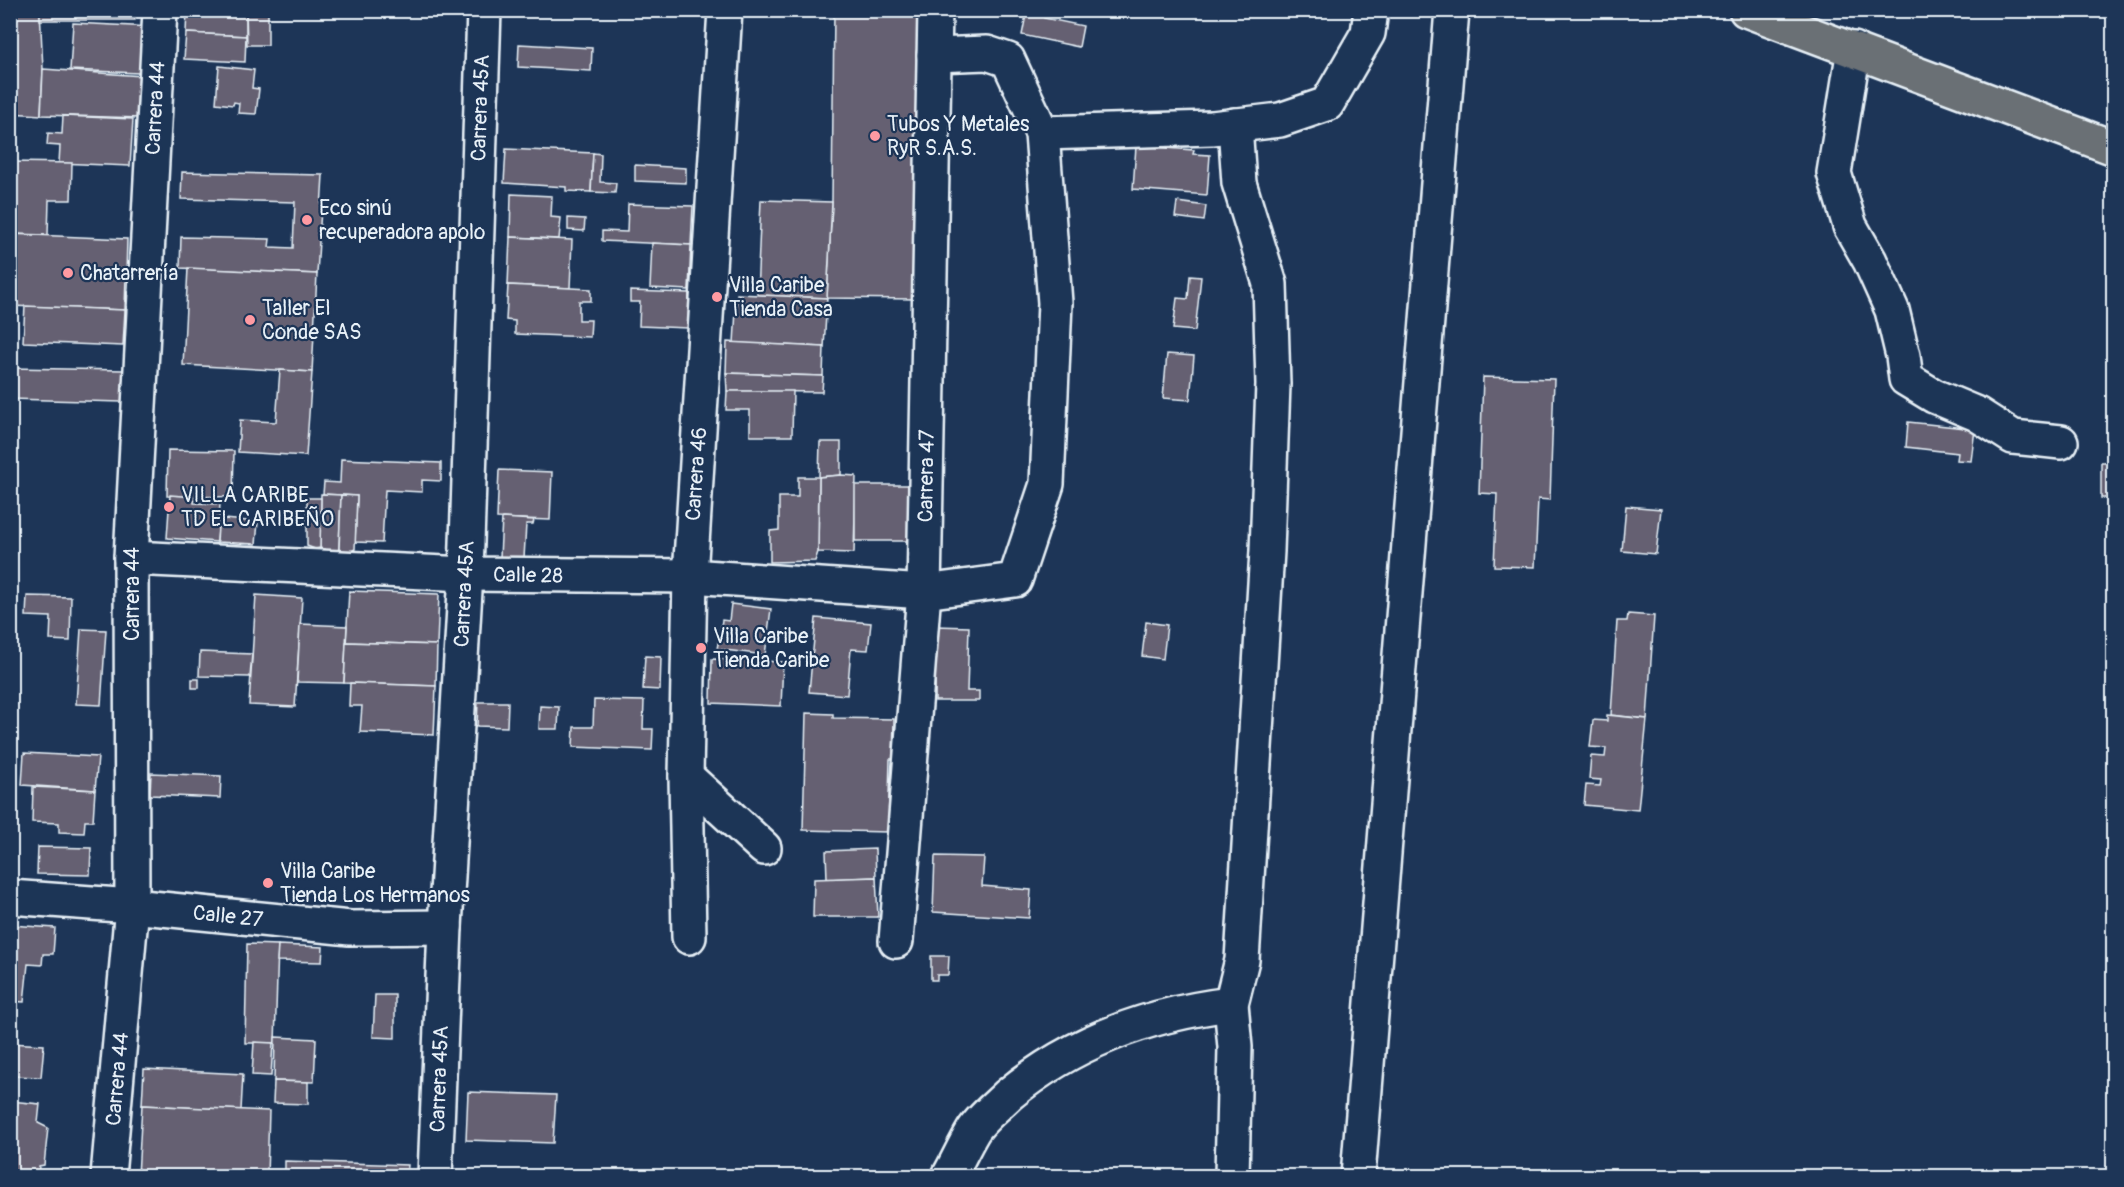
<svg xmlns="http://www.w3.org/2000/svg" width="2124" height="1187" viewBox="0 0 2124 1187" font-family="Pangolin,sans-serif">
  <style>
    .building { fill: #656172; stroke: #e8f1f8; stroke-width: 1.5 }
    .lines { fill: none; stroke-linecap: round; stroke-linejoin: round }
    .minor-casing { stroke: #e8f1f8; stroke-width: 38 }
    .highway-casing { stroke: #e8f1f8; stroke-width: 38 }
    .minor { stroke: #1d3557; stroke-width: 33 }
    .highway { stroke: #6a7074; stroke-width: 33 }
    .poi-dot { fill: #ff9aa2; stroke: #1d3557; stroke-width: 2 }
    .labels { text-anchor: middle; stroke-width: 4.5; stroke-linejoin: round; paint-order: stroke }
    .street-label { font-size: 21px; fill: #e8f1f8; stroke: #1d3557 }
    .poi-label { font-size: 21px; fill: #e8f1f8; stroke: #1d3557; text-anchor: start }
  </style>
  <rect width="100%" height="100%" fill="#1d3557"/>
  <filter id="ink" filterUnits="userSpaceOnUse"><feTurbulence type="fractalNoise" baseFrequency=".0167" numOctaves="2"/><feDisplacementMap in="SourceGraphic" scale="12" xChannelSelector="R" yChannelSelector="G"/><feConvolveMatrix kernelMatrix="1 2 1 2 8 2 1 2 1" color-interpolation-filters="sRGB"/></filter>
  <g filter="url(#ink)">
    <g class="building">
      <polygon points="10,10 40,10 43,69 41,115 10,113"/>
      <rect x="40" y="10" width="95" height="10"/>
      <polygon points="187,10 246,10 246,36 186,33"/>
      <polygon points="246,10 268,10 268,45 247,45"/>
      <polygon points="834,10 920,10 915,299 827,298 832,202"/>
      <polygon points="1027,10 1045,10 1044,18 1083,26 1079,47 1022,35"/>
      <polygon points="73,23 152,27 151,48 141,48 139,73 70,70"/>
      <polygon points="186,33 246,36 245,62 184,59"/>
      <polygon points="519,44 592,48 591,71 518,67"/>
      <polygon points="219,66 254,70 252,88 259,89 256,114 238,113 239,103 234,102 233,105 216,103"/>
      <polygon points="43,69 142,76 141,118 41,115"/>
      <polygon points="63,116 133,119 130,166 59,163 60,146 47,145 48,133 62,134"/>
      <polygon points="1136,146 1194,150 1193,154 1210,155 1207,195 1133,189"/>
      <polygon points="506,149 593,153 591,192 566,191 566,187 504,183"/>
      <polygon points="593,153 601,154 600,182 616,183 615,193 591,192"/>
      <polygon points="10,162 72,163 71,200 49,200 48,235 10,234"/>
      <polygon points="635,165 686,168 686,183 635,181"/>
      <polygon points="182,172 323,175 317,274 180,268 181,237 270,239 269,247 293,248 295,202 181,199"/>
      <polygon points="511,194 552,196 551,217 561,218 559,239 510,237"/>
      <polygon points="761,200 832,202 827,298 757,295"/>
      <polygon points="1177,202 1206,206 1204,221 1175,217"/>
      <polygon points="628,204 693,206 691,245 602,241 602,231 627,232"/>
      <polygon points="568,218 585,219 584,231 568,230"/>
      <polygon points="10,234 127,239 125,310 10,306"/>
      <polygon points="510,237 572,240 570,288 508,285"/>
      <polygon points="652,243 691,245 689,290 650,288"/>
      <polygon points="188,268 317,274 312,372 183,365"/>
      <polygon points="1190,276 1201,277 1195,331 1173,329 1177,298 1188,299"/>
      <polygon points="508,285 591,289 591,301 579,301 579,320 591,320 590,337 515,334 515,321 506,320"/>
      <polygon points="630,291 689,293 688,328 639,326 640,302 630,302"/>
      <polygon points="737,294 827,298 824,347 734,343"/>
      <polygon points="25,306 125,310 123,346 23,342"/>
      <polygon points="727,342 824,347 823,376 726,373"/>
      <polygon points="1167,354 1194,356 1190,400 1163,398"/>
      <polygon points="10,368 123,370 122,402 10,399"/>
      <polygon points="280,370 312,372 306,456 238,452 240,420 276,422"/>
      <polygon points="726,373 823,376 822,392 727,391"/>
      <polygon points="1483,377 1554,379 1550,500 1538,499 1535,567 1494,566 1497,494 1479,493"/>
      <polygon points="727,391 793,391 792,436 750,436 750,410 726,410"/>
      <polygon points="1908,422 1975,429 1971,461 1957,460 1958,453 1906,447"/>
      <polygon points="820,442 841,442 841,475 819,477"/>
      <polygon points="168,450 234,451 233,497 167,496"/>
      <polygon points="341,459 441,463 441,481 422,480 422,492 385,490 382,543 355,542 357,496 323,494 324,482 340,483"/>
      <rect x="2101" y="462" width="13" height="36"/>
      <polygon points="499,470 552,472 550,520 497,518"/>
      <polygon points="841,475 856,476 854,553 818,552 819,477"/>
      <polygon points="798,477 819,477 818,552 815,561 770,562 770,531 779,530 779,497 798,497"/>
      <rect x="855" y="485" width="53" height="56"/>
      <polygon points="321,494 341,495 339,549 334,552 320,548"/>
      <polygon points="170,495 195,497 194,503 220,504 217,542 167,538"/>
      <polygon points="341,495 357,496 355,549 349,552 339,549"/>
      <polygon points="307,498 321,498 320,548 315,549 307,546"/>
      <polygon points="1626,506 1661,509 1656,554 1622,551"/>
      <polygon points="502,518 534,520 533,524 526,524 524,558 500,557"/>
      <polygon points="224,519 258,522 256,544 217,542 218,526 223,526"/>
      <polygon points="349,591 439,594 437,645 346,642"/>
      <polygon points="256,595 302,598 295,707 249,705"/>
      <polygon points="27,596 71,597 70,641 50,640 51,617 26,616"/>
      <polygon points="731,604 771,609 765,655 717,649 722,620 729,621"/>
      <polygon points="1628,614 1654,616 1647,719 1611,715 1617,621 1627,621"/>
      <polygon points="816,618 871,623 868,650 851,649 847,695 809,692"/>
      <polygon points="1146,622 1167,625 1163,659 1142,656"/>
      <polygon points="300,624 347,626 344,683 297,682"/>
      <polygon points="936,626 969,627 967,691 979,691 979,701 935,701"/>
      <polygon points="81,629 106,630 101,705 76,704"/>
      <polygon points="346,642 437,645 436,686 344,683"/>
      <polygon points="200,652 252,654 250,677 199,676"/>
      <polygon points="645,656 661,657 660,690 643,689"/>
      <polygon points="712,659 783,662 781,706 711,703"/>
      <rect x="192" y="679" width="7" height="9"/>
      <polygon points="350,683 436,686 434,735 360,732 362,706 349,706"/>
      <polygon points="594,700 644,701 643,729 653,729 652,750 573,747 574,727 593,727"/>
      <polygon points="478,702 508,702 507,727 477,726"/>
      <polygon points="540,706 559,707 558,729 539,729"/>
      <polygon points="806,713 833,714 833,718 894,719 893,759 890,759 888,832 803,830"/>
      <polygon points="1607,715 1647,719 1638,810 1584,805 1586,785 1600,786 1601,780 1589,779 1591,756 1605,757 1606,748 1590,747 1593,720 1607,721"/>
      <polygon points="24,753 98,757 95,790 22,785"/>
      <polygon points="151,773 221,776 220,798 150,795"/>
      <polygon points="33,787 95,790 93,821 85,821 84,833 59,832 59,823 32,822"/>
      <polygon points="38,847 91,848 90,875 37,874"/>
      <polygon points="875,849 876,877 827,879 826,851"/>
      <polygon points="935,856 984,857 982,886 1031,890 1029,918 933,912"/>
      <polygon points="876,877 878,917 813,917 814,879"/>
      <polygon points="10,925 55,928 53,954 43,954 42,965 28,964 24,1002 10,1001"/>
      <polygon points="247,944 278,945 275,1043 245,1043"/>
      <polygon points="278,945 323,947 322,962 277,961"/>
      <polygon points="931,956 949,956 948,975 937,975 937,980 931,980"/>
      <polygon points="375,995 395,995 395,1038 373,1037"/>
      <polygon points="275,1037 316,1039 314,1082 274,1081"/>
      <polygon points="254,1042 273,1043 271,1076 252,1075"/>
      <polygon points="10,1043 44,1045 41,1077 10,1076"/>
      <polygon points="144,1069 243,1074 241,1110 142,1105"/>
      <polygon points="274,1081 308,1082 308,1104 273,1103"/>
      <polygon points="468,1092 556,1095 553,1143 466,1140"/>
      <polygon points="10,1101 40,1104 38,1123 48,1128 44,1165 39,1166 38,1176 10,1176"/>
      <polygon points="142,1105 269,1111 267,1176 138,1176"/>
      <polygon points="285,1161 408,1165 407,1176 285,1176"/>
    </g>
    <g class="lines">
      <defs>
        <g id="minor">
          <polyline points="1854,49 1834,173 1850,226 1870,261 1892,310 1903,356 1906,379 1934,396 1977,414 2013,437 2061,442"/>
          <polyline points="1042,133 1212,128 1280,120 1327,104 1368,33 1371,10"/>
          <polyline points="131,558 466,574 690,576 924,592 1015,580 1047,484 1055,303 1042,133 1008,60 987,53 934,55"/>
          <polyline points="686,776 764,848"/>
          <polyline points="10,897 132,906 350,928 445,927"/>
          <polyline points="689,937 686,776 690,576 725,10"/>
          <polyline points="896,941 924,592 935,10"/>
          <polyline points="108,1176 132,906 131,558 160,10"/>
          <polyline points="435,1176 445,927 466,574 484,10"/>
          <path d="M949 1176C957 1162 964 1146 973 1131 981 1118 997 1106 1008 1095 1073 1041 1148 1014 1231 1004"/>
          <polyline points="1232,1176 1235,1047 1231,1004 1242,960 1267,551 1273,384 1270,284 1239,183 1235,125"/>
          <polyline points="1358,1176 1452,10"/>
        </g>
        <polyline id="highway" points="1746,10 2114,148"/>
      </defs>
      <use href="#minor" class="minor-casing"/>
      <use href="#highway" class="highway-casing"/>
      <use href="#minor" class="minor"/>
      <use href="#highway" class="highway"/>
    </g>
  </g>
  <g class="poi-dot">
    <circle cx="875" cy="136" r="6"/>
    <circle cx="307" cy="220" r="6"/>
    <circle cx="68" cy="273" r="6"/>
    <circle cx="717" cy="297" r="6"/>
    <circle cx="250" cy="320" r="6"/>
    <circle cx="169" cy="507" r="6"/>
    <circle cx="701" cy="648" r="6"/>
    <circle cx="268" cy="883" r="6"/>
  </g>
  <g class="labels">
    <g class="street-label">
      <text transform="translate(155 108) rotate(-87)" y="7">Carrera 44</text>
      <text transform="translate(480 108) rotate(-88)" y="7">Carrera 45A</text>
      <text transform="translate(696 474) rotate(-86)" y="7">Carrera 46</text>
      <text transform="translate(926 476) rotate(-89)" y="7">Carrera 47</text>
      <text transform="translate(528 575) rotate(1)" y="7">Calle 28</text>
      <text transform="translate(132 594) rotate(-90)" y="7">Carrera 44</text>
      <text transform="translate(464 594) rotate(-87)" y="7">Carrera 45A</text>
      <text transform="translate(228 916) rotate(6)" y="7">Calle 27</text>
      <text transform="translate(117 1079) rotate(-85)" y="7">Carrera 44</text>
      <text transform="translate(439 1079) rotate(-88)" y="7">Carrera 45A</text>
    </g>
    <g class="poi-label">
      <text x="887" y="131">Tubos Y Metales<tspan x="887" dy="24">RyR S.A.S.</tspan></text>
      <text x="319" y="215">Eco sinú<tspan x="319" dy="24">recuperadora apolo</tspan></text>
      <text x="80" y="280">Chatarrería</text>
      <text x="729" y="292">Villa Caribe<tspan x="729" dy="24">Tienda Casa</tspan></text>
      <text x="262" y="315">Taller El<tspan x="262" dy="24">Conde SAS</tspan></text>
      <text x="181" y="502">VILLA CARIBE<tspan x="181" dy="24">TD EL CARIBEÑO</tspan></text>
      <text x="713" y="643">Villa Caribe<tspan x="713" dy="24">Tienda Caribe</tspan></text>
      <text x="280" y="878">Villa Caribe<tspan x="280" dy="24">Tienda Los Hermanos</tspan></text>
    </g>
  </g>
  <rect width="2124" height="1187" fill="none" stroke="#1d3557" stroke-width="36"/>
  <rect x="18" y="18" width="2088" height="1151" fill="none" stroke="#e8f1f8" stroke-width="2" filter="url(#ink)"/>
</svg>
